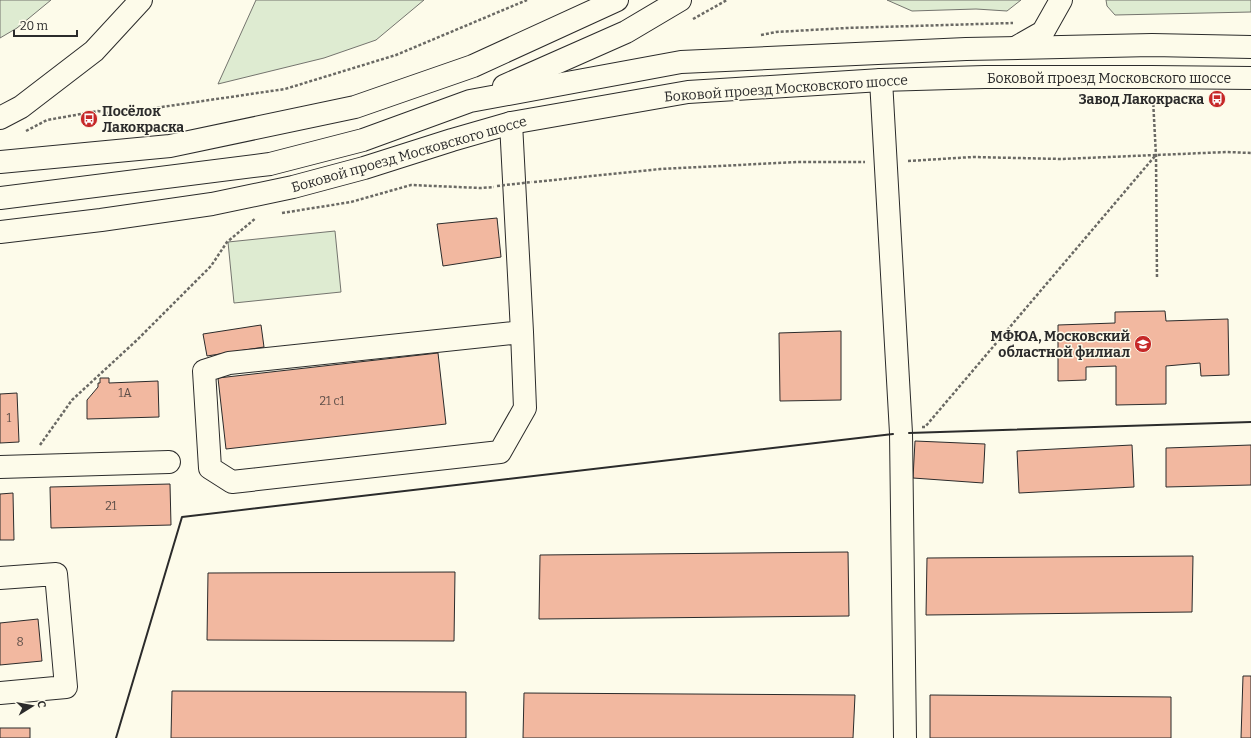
<svg xmlns="http://www.w3.org/2000/svg" width="1251" height="738" viewBox="0 0 1251 738" font-family="Bitter,serif">
  <style>
    .green { fill: #deebd1; stroke: #74746e }
    .building { fill: #f2b8a0; stroke: #2b2b2b }
    .lines { fill: none; stroke-linecap: round; stroke-linejoin: round }
    .minor-casing { stroke: #2b2b2b; stroke-width: 24 }
    .major-casing { stroke: #2b2b2b; stroke-width: 24 }
    .path { stroke: #6a6964; stroke-width: 2.5; stroke-dasharray: 3 2; stroke-linecap: butt }
    .minor { stroke: #fdfbea; stroke-width: 22 }
    .major { stroke: #fdfbea; stroke-width: 22 }
    .path-bridge { stroke: #6a6964; stroke-width: 2.5; stroke-dasharray: 3 2; stroke-linecap: butt }
    .wall { stroke: #2b2b2b; stroke-width: 2 }
    .labels { text-anchor: middle; stroke-width: 3; stroke-linejoin: round; paint-order: stroke }
    .number-label { font-size: 12px; fill: #5d4e48 }
    .street-label { font-size: 14px; fill: #2b2b2b; stroke: #fdfbea }
    .poi-label { font-size: 14px; font-weight: bold; fill: #2b2b2b; stroke: #fdfbea; text-anchor: end }
  </style>
  <rect width="100%" height="100%" fill="#fdfbea"/>
  <g class="green">
    <polygon points="0,0 51,0 17,28 0,38"/>
    <polygon points="256,0 424,0 376,40 324,58 218,84"/>
    <polygon points="887,0 1021,0 1007,11 976,9 912,11"/>
    <polygon points="1106,0 1251,0 1251,12 1115,15 1107,6"/>
    <polygon points="335,231 341,292 234,303 228,242"/>
  </g>
  <g class="building">
    <polygon points="497,218 501,257 443,266 437,224"/>
    <polygon points="1165,311 1166,321 1228,319 1229,375 1201,376 1200,363 1166,366 1166,404 1116,405 1116,366 1086,367 1086,380 1058,381 1058,325 1115,323 1115,312"/>
    <polygon points="261,325 264,347 207,356 203,334"/>
    <polygon points="841,331 841,400 780,401 779,333"/>
    <polygon points="438,353 446,424 226,449 218,378"/>
    <polygon points="100,378 109,378 109,383 158,381 159,417 87,419 87,400 98,387 98,383 100,383"/>
    <polygon points="17,393 19,442 0,443 0,394"/>
    <polygon points="915,441 985,444 983,483 913,478"/>
    <polygon points="1132,445 1134,487 1019,493 1017,451"/>
    <polygon points="1251,445 1251,485 1166,487 1166,448"/>
    <polygon points="170,484 171,525 51,528 50,487"/>
    <polygon points="13,493 14,540 0,540 0,494"/>
    <polygon points="848,552 849,616 539,619 540,555"/>
    <polygon points="1193,556 1192,612 926,615 927,558"/>
    <polygon points="455,572 454,641 207,640 208,573"/>
    <polygon points="38,619 42,661 0,665 0,623"/>
    <polygon points="1243,676 1251,676 1251,738 1241,738"/>
    <polygon points="172,691 466,692 466,738 171,738"/>
    <polygon points="524,693 855,695 853,738 523,738"/>
    <polygon points="930,695 1171,697 1171,738 930,738"/>
    <rect x="0" y="728" width="30" height="10"/>
  </g>
  <g class="lines">
    <defs>
      <g id="minor">
        <polyline points="1015,48 1043,32 1061,0"/>
        <polyline points="881,80 901,433 905,738"/>
        <polyline points="511,123 522,332 525,408 500,452 232,482 210,468 204,371 229,363 522,332"/>
        <polyline points="0,232 101,220 212,204 293,187 364,168 452,140 511,123 688,92 881,80 985,77 1152,77 1251,78"/>
        <polyline points="0,467 169,462"/>
        <polyline points="0,578 56,574 66,687 0,693"/>
      </g>
      <g id="major">
        <polyline points="504,86 626,32 680,0"/>
        <polyline points="0,118 21,107 94,51 141,0"/>
        <polyline points="0,162 170,146 355,107 473,66 617,0"/>
        <polyline points="0,198 270,164 363,140 470,101 681,62 966,49 1152,45 1251,47"/>
      </g>
    </defs>
    <use href="#minor" class="minor-casing"/>
    <use href="#major" class="major-casing"/>
    <g class="path">
      <polyline points="693,19 727,0"/>
      <polyline points="761,35 776,32 846,28 1013,23"/>
      <polyline points="1153,99 1156,156 1157,279"/>
      <polyline points="26,131 47,120 98,111 114,114 285,89 396,55 527,0"/>
      <polyline points="908,161 973,157 1062,159 1227,152 1251,153"/>
      <polyline points="534,182 660,169 798,162 865,162"/>
      <polyline points="282,213 351,202 411,185 481,188 494,187"/>
      <polyline points="922,427 925,427 1155,156"/>
      <polyline points="40,445 72,400 137,340 211,266 227,242 256,218"/>
    </g>
    <use href="#minor" class="minor"/>
    <use href="#major" class="major"/>
    <polyline class="path-bridge" points="497,186 532,182"/>
    <g class="wall">
      <polyline points="909,433 1251,422"/>
      <polyline points="116,738 182,517 893,434"/>
    </g>
  </g>
  <defs>
    <symbol id="bus-disc" viewBox="-11 -11 22 22"><circle r="9.5" fill="#c62828" stroke="#fdfbea"/><path d="M-5-6H5V4H4V6H2V4H-2V6H-4V4H-5ZM-3.5-4V0h7V-4ZM-3.5 1.2v1.5H-2V1.2ZM2 1.2v1.5H3.5V1.2Z" fill="#fff"/></symbol>
    <symbol id="university-disc" viewBox="-11 -11 22 22"><circle r="9.5" fill="#c62828" stroke="#fdfbea"/><path d="M0-5L7-2L0 1L-7-2ZM-4 1L0 2.5L4 1V4Q0 6-4 4Z" fill="#fff"/></symbol>
  </defs>
  <g fill-rule="evenodd">
    <use href="#bus-disc" x="1207" y="89" width="20" height="20"/>
    <use href="#bus-disc" x="79" y="109" width="20" height="20"/>
    <use href="#university-disc" x="1133" y="334" width="20" height="20"/>
  </g>
  <g class="labels">
    <g class="number-label">
      <text x="125" y="397">1А</text>
      <text x="332" y="405">21 с1</text>
      <text x="9" y="422">1</text>
      <text x="111" y="510">21</text>
      <text x="20" y="646">8</text>
    </g>
    <g class="street-label">
      <text x="1109" y="83">Боковой проезд Московского шоссе</text>
      <text transform="translate(786 88) rotate(-4)" y="5">Боковой проезд Московского шоссе</text>
      <text transform="translate(409 154) rotate(-16)" y="5">Боковой проезд Московского шоссе</text>
    </g>
    <g class="poi-label">
      <text x="1204" y="104">Завод Лакокраска</text>
      <text x="102" y="116" text-anchor="start">Посёлок<tspan x="102" dy="16">Лакокраска</tspan></text>
      <text x="1130" y="341">МФЮА, Московский<tspan x="1130" dy="16">областной филиал</tspan></text>
    </g>
  </g>
  <g transform="translate(32 706) rotate(79)" stroke="#fdfbea" stroke-width="3" paint-order="stroke">
  <path d="M0-3L7 15L0 10L-7 15Z" fill="#2b2b2b"/>
  <text y="-6" font-size="11" font-weight="bold" text-anchor="middle" fill="#2b2b2b">С</text>
  </g>
  <path d="M14 30v6h63v-6" fill="none" stroke="#2b2b2b" stroke-width="2"/>
  <text x="20" y="30" font-size="12" fill="#2b2b2b" stroke="#fdfbea" stroke-width="3" paint-order="stroke">20 m</text>
</svg>
